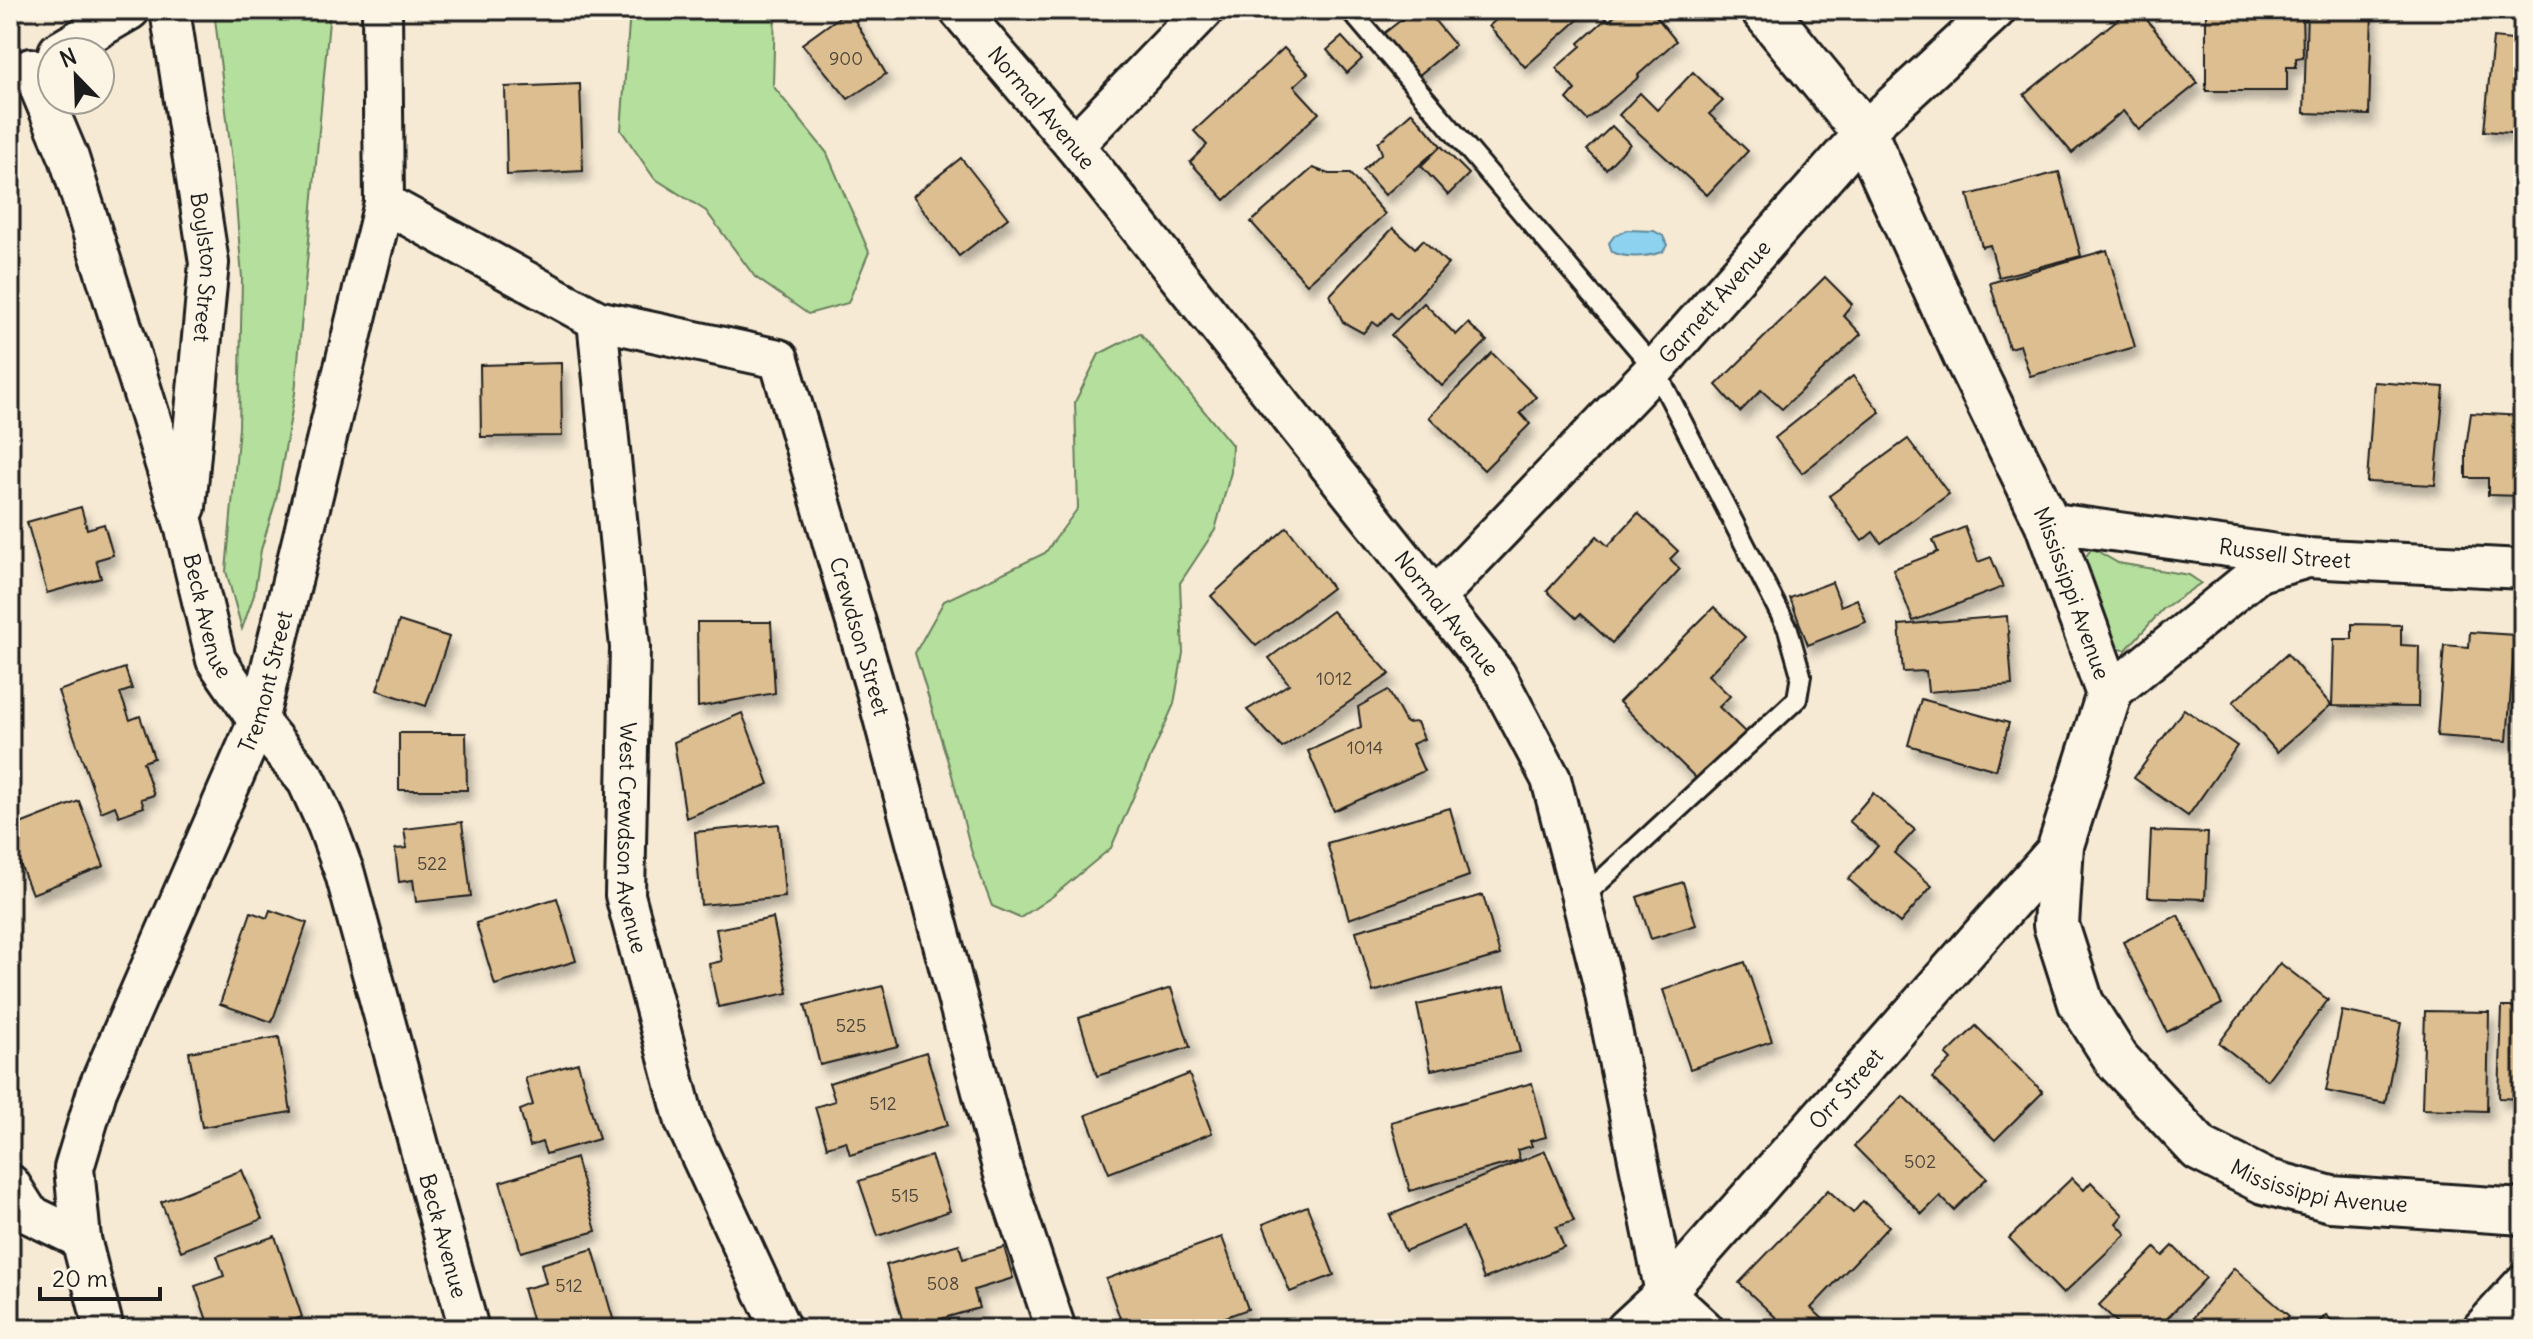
<svg xmlns="http://www.w3.org/2000/svg" width="2533" height="1339" viewBox="0 0 2533 1339" font-family="Delius,sans-serif">
  <style>
    .green { fill: #b4df9c; stroke: #687e5c; stroke-width: 2 }
    .water { fill: #8dd2ef; stroke: #60899b; stroke-width: 2 }
    .building { fill: #dcbe90; stroke: #1c1c1c; stroke-width: 2; filter: url(#shadow) }
    .lines { fill: none; stroke-linecap: round; stroke-linejoin: round }
    .lane-casing { stroke: #1c1c1c; stroke-width: 24 }
    .street-casing { stroke: #1c1c1c; stroke-width: 44 }
    .secondary-casing { stroke: #1c1c1c; stroke-width: 50 }
    .lane { stroke: #fcf5e5; stroke-width: 18 }
    .street { stroke: #fcf5e5; stroke-width: 38 }
    .secondary { stroke: #fcf5e5; stroke-width: 44 }
    .labels { text-anchor: middle; stroke-width: 6; stroke-linejoin: round; paint-order: stroke }
    .number-label { font-size: 18px; fill: #4c4439 }
    .street-label { font-size: 22px; fill: #1c1c1c; stroke: #fcf5e5 }
  </style>
  <defs>
    <filter id="shadow"><feDropShadow dx="5" dy="9" stdDeviation="4" flood-color="#0004"/></filter>
  </defs>
  <rect width="100%" height="100%" fill="#f6ead4"/>
  <filter id="ink" filterUnits="userSpaceOnUse"><feTurbulence type="fractalNoise" baseFrequency=".0125" numOctaves="2"/><feDisplacementMap in="SourceGraphic" scale="16" xChannelSelector="R" yChannelSelector="G"/><feConvolveMatrix kernelMatrix="1 2 1 2 8 2 1 2 1" color-interpolation-filters="sRGB"/></filter>
  <g filter="url(#ink)">
    <g class="green">
      <polygon points="214,10 330,10 295,393 276,500 261,550 254,595 242,629 226,571 239,427 242,278 234,178"/>
      <polygon points="630,10 775,10 773,86 827,153 869,252 848,303 808,314 755,277 706,211 654,178 621,130"/>
      <polygon points="1140,333 1232,445 1231,472 1215,530 1180,583 1183,653 1174,704 1111,848 1053,896 1020,918 992,906 971,850 952,775 915,653 944,601 1045,553 1078,508 1075,402 1099,354"/>
      <polygon points="2092,548 2118,563 2189,575 2201,583 2164,608 2126,650 2117,649 2084,559"/>
    </g>
    <path class="water" d="M1627 230 1654 231 1663 236 1667 245 1663 252C1646 257 1628 259 1612 252L1609 243 1615 235Z"/>
    <g class="building">
      <polygon points="849,10 886,74 848,99 802,44"/>
      <polygon points="1414,10 1426,10 1455,45 1418,76 1383,34"/>
      <polygon points="1507,10 1589,10 1525,67 1489,26"/>
      <polygon points="1621,10 1651,10 1676,41 1638,75 1639,77 1587,120 1567,99 1575,90 1556,68 1581,46 1579,43 1607,18 1609,21"/>
      <polygon points="2129,10 2139,10 2198,83 2139,130 2123,111 2072,153 2024,95"/>
      <polygon points="2206,10 2302,10 2303,57 2296,58 2296,67 2287,67 2287,91 2206,91"/>
      <polygon points="2307,10 2372,10 2369,115 2304,113"/>
      <polygon points="2523,24 2523,134 2484,131 2493,38 2522,41"/>
      <polygon points="1342,37 1362,59 1347,73 1327,50"/>
      <polygon points="1284,48 1308,73 1294,86 1319,113 1225,200 1190,162 1207,145 1194,131"/>
      <polygon points="1693,72 1723,101 1709,114 1748,151 1707,195 1619,115 1640,93 1657,110"/>
      <polygon points="580,84 583,171 507,175 505,87"/>
      <polygon points="1412,112 1441,146 1385,195 1363,170 1382,153 1378,143"/>
      <polygon points="1612,126 1630,144 1606,169 1587,150"/>
      <polygon points="1441,146 1469,174 1448,195 1421,166"/>
      <polygon points="961,158 1008,218 959,256 913,196"/>
      <polygon points="1313,168 1329,174 1350,174 1385,214 1307,284 1251,222"/>
      <polygon points="2059,172 2081,256 1999,277 1990,245 1982,247 1968,195"/>
      <polygon points="1393,228 1415,248 1423,240 1448,264 1397,319 1391,313 1378,326 1373,322 1363,333 1343,322 1330,295"/>
      <polygon points="2107,250 2135,347 2030,376 2020,345 2009,348 1990,283"/>
      <polygon points="1825,277 1852,304 1843,315 1861,334 1782,409 1761,390 1740,412 1716,385"/>
      <polygon points="1424,303 1456,335 1468,323 1487,341 1442,386 1391,335"/>
      <polygon points="1492,353 1536,397 1520,413 1530,424 1484,470 1429,417"/>
      <polygon points="561,363 562,436 481,437 480,365"/>
      <polygon points="1853,376 1880,412 1802,473 1775,438"/>
      <polygon points="2374,382 2444,387 2435,485 2367,482"/>
      <polygon points="2522,409 2523,496 2488,495 2488,478 2466,478 2466,447 2471,413 2522,416"/>
      <polygon points="1908,439 1949,494 1881,543 1873,532 1862,541 1829,496"/>
      <polygon points="81,507 87,529 104,524 113,555 96,560 101,578 47,593 27,522"/>
      <polygon points="1638,513 1678,551 1670,559 1680,569 1612,643 1580,614 1576,618 1547,591 1597,536 1608,546"/>
      <polygon points="1287,527 1332,588 1256,646 1211,596"/>
      <polygon points="1965,527 1978,562 1991,557 2003,587 1913,621 1893,569 1938,552 1933,540"/>
      <polygon points="1832,582 1841,606 1857,599 1866,622 1808,645 1790,598"/>
      <polygon points="1714,607 1745,637 1708,675 1730,696 1719,707 1746,733 1698,780 1619,702"/>
      <polygon points="1332,611 1390,674 1282,748 1247,710 1289,684 1269,658"/>
      <polygon points="2007,616 2012,685 1928,692 1926,671 1903,672 1899,625"/>
      <polygon points="399,621 449,637 426,706 377,690"/>
      <polygon points="697,622 771,622 775,693 698,707"/>
      <polygon points="2352,624 2401,625 2401,645 2419,646 2418,707 2332,706 2334,639 2352,639"/>
      <polygon points="2470,632 2515,635 2507,741 2437,736 2444,645 2469,647"/>
      <polygon points="2287,654 2331,705 2277,752 2233,702"/>
      <polygon points="125,668 132,689 120,693 130,720 140,716 154,758 143,762 154,795 141,799 144,807 119,816 115,806 101,812 58,691"/>
      <polygon points="1388,690 1406,723 1417,722 1424,739 1412,744 1424,771 1334,811 1308,751 1361,727 1358,707"/>
      <polygon points="1921,699 2009,723 1996,770 1908,745"/>
      <polygon points="2184,709 2237,746 2188,816 2134,778"/>
      <polygon points="742,713 769,784 686,818 674,742"/>
      <polygon points="399,733 466,733 467,790 399,790"/>
      <polygon points="1873,793 1915,830 1894,853 1932,886 1900,923 1848,879 1878,846 1849,821"/>
      <polygon points="79,801 104,866 32,894 10,839 10,828"/>
      <polygon points="1450,808 1469,876 1349,919 1327,843"/>
      <polygon points="462,822 471,896 416,902 413,880 399,882 395,849 407,848 404,829"/>
      <polygon points="779,824 785,897 701,905 695,832"/>
      <polygon points="2151,831 2208,833 2205,899 2148,897"/>
      <polygon points="1683,882 1696,925 1651,939 1637,897"/>
      <polygon points="1483,895 1500,955 1373,992 1356,931"/>
      <polygon points="557,898 576,961 495,985 476,923"/>
      <polygon points="270,910 307,923 272,1022 220,1004 251,912 267,918"/>
      <polygon points="2178,915 2222,1004 2167,1032 2123,942"/>
      <polygon points="773,918 788,993 718,1007 709,964 722,961 716,929"/>
      <polygon points="1745,962 1772,1041 1690,1069 1663,990"/>
      <polygon points="2280,963 2328,1000 2267,1080 2219,1043"/>
      <polygon points="883,986 898,1046 820,1065 805,1005"/>
      <polygon points="1505,986 1520,1052 1431,1070 1417,1005"/>
      <polygon points="1171,988 1190,1047 1097,1076 1079,1018"/>
      <polygon points="2502,1007 2523,1007 2523,1099 2499,1098"/>
      <polygon points="2342,1011 2401,1023 2385,1103 2326,1091"/>
      <polygon points="2425,1011 2489,1012 2487,1111 2422,1109"/>
      <polygon points="1976,1026 2043,1092 1995,1140 1932,1078 1951,1060 1946,1055"/>
      <polygon points="279,1037 291,1112 202,1127 189,1052"/>
      <polygon points="926,1052 948,1125 850,1155 846,1141 827,1147 815,1107 835,1101 829,1083"/>
      <polygon points="578,1063 599,1139 546,1154 542,1142 530,1146 520,1110 533,1105 525,1078"/>
      <polygon points="1189,1074 1212,1133 1109,1173 1086,1115"/>
      <polygon points="1532,1083 1546,1137 1530,1141 1532,1146 1517,1150 1520,1160 1410,1191 1391,1122"/>
      <polygon points="1903,1096 1987,1178 1954,1210 1940,1196 1922,1214 1854,1146"/>
      <polygon points="1545,1151 1574,1221 1556,1227 1564,1247 1484,1279 1463,1227 1405,1251 1390,1215"/>
      <polygon points="931,1156 950,1211 878,1236 859,1181"/>
      <polygon points="576,1158 596,1231 521,1252 500,1182"/>
      <polygon points="242,1170 262,1219 181,1251 161,1202"/>
      <polygon points="2072,1178 2084,1190 2091,1182 2123,1215 2116,1223 2126,1234 2063,1294 2009,1238"/>
      <polygon points="1828,1190 1853,1213 1863,1201 1889,1226 1811,1308 1823,1319 1814,1329 1788,1329 1739,1283"/>
      <polygon points="1307,1206 1334,1275 1290,1292 1263,1224"/>
      <polygon points="275,1236 302,1317 268,1329 210,1329 195,1286 224,1276 217,1256"/>
      <polygon points="1222,1237 1248,1309 1193,1329 1124,1329 1106,1279"/>
      <polygon points="959,1244 963,1259 1004,1247 1013,1278 974,1290 979,1308 905,1329 886,1265"/>
      <polygon points="2173,1246 2206,1278 2157,1329 2116,1329 2120,1325 2099,1305 2155,1248 2163,1256"/>
      <polygon points="593,1249 614,1322 591,1329 535,1329 523,1289 546,1283 541,1264"/>
      <polygon points="2234,1268 2289,1316 2276,1329 2184,1329"/>
      <polygon points="2326,1315 2341,1329 2312,1329"/>
    </g>
    <g class="lines">
      <defs>
        <polyline id="lane" points="1350,10 1655,369 1788,629 1801,675 1797,699 1581,899"/>
        <g id="street">
          <path id="s1" d="M170 10 209 263 186 507"/>
          <path id="s2" d="M959 10 1074 145 1496 675 1551 779 1602 980 1665 1293 1704 1329"/>
          <polyline points="58,52 130,10"/>
          <path id="s3" d="M31 68 69 158 125 336 184 525 216 660 258 721 307 781 327 825 345 874 469 1329"/>
          <polyline points="1074,145 1204,10"/>
          <path id="s4" d="M384 203 597 320 779 359 876 691 1003 1171 1056 1329"/>
          <path id="s5" d="M597 320 630 647 625 895 685 1122 781 1329"/>
          <path id="s6" d="M2047 522 2307 558 2523 569"/>
          <path id="s7" d="M1436 597 1655 369 1864 132 1996 10"/>
          <polyline points="2109,694 2259,572 2301,560"/>
          <polyline points="10,1184 29,1214 81,1239"/>
          <path id="s8" d="M104 1329 81 1239 74 1168 98 1088 258 721 384 203 382 10"/>
          <path id="s9" d="M1626 1329 1665 1293 2061 845"/>
          <polyline points="2482,1329 2523,1284"/>
        </g>
        <g id="secondary">
          <path id="s10" d="M1764 10 1864 132 1966 356 2047 522 2109 694 2061 845 2056 925 2081 1003 2117 1060 2200 1149 2264 1181 2331 1199 2523 1212"/>
        </g>
      </defs>
      <use href="#lane" class="lane-casing"/>
      <use href="#street" class="street-casing"/>
      <use href="#secondary" class="secondary-casing"/>
      <use href="#lane" class="lane"/>
      <use href="#street" class="street"/>
      <use href="#secondary" class="secondary"/>
    </g>
  </g>
  <g class="labels">
    <g class="number-label">
      <text x="846" y="65">900</text>
      <text x="1334" y="685">1012</text>
      <text x="1365" y="754">1014</text>
      <text x="432" y="870">522</text>
      <text x="851" y="1032">525</text>
      <text x="883" y="1110">512</text>
      <text x="1920" y="1168">502</text>
      <text x="905" y="1202">515</text>
      <text x="943" y="1290">508</text>
      <text x="569" y="1292">512</text>
    </g>
    <g class="street-label">
      <text dy="8" stroke="none"><textPath href="#s2" startOffset="128">Normal Avenue</textPath></text>
      <text dy="8" stroke="none"><textPath href="#s1" startOffset="260">Boylston Street</textPath></text>
      <text dy="8" stroke="none"><textPath href="#s7" startOffset="406">Garnett Avenue</textPath></text>
      <text dy="8" stroke="none"><textPath href="#s6" startOffset="240">Russell Street</textPath></text>
      <text dy="8" stroke="none"><textPath href="#s10" startOffset="664">Mississippi Avenue</textPath></text>
      <text dy="8" stroke="none"><textPath href="#s2" startOffset="776">Normal Avenue</textPath></text>
      <text dy="8" stroke="none"><textPath href="#s3" startOffset="576">Beck Avenue</textPath></text>
      <text dy="8" stroke="none"><textPath href="#s4" startOffset="718">Crewdson Street</textPath></text>
      <text dy="8" stroke="none"><textPath href="#s8" startOffset="688">Tremont Street</textPath></text>
      <text dy="8" stroke="none"><textPath href="#s5" startOffset="520">West Crewdson Avenue</textPath></text>
      <text dy="8" stroke="none"><textPath href="#s9" startOffset="326">Orr Street</textPath></text>
      <text dy="8" stroke="none"><textPath href="#s10" startOffset="1408">Mississippi Avenue</textPath></text>
      <text dy="8" stroke="none"><textPath href="#s3" startOffset="1248">Beck Avenue</textPath></text>
    </g>
  </g>
  <rect width="2533" height="1339" fill="none" stroke="#fcf5e5" stroke-width="40"/>
  <rect x="20" y="20" width="2493" height="1299" fill="none" stroke="#1c1c1c" stroke-width="3" filter="url(#ink)"/>
  <g transform="translate(76 76) rotate(337)"><circle r="38" fill="#fcf5e5" stroke="#a29e95" stroke-width="2"/>
  <path d="M0-6L14 30L0 20L-14 30Z" fill="#1c1c1c"/>
  <text y="-12" font-size="22" font-weight="bold" text-anchor="middle" fill="#1c1c1c">N</text>
  </g>
  <path d="M40 1287v12h120v-12" fill="none" stroke="#1c1c1c" stroke-width="4"/>
  <text x="52" y="1287" font-size="24" fill="#1c1c1c" stroke="#fcf5e5" stroke-width="6" paint-order="stroke">20 m</text>
</svg>
